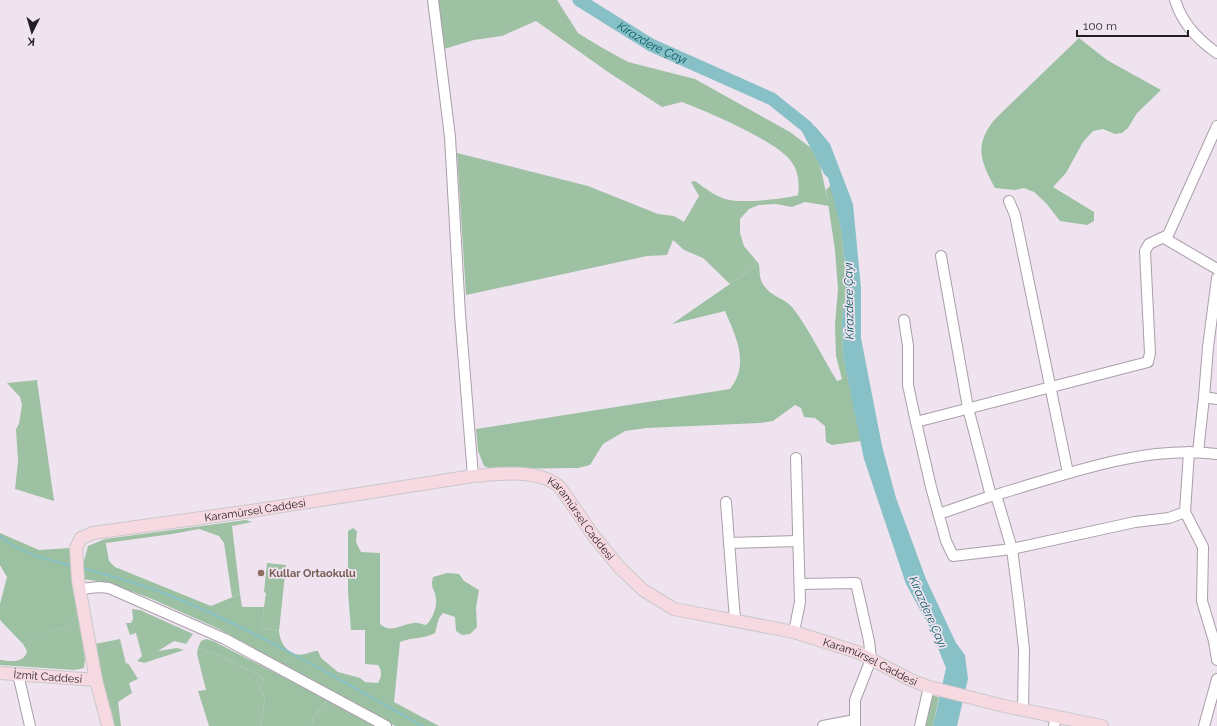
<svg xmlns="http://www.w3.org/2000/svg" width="1217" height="726" viewBox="0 0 1217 726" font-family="Raleway,sans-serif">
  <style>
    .green { fill: #9ec1a3 }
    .forest { fill: #9cc1a2 }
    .water { fill: #87c0c6 }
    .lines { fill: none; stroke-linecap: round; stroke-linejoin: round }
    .stream { stroke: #87c0c6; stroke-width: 2 }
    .river { stroke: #87c0c6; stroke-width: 13 }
    .minor-casing { stroke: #aa9eaa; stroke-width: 12 }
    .major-casing { stroke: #cac9ca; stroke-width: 14 }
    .minor { stroke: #fff; stroke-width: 10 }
    .major { stroke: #f7d9e1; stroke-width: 12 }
    .education-dot { fill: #8d6e63; stroke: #f0e3f0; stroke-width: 1.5 }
    .labels { text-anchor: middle; stroke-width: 3.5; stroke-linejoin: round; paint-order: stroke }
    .street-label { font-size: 11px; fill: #231e23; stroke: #f0e3f0 }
    .education-label { font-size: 11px; font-weight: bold; fill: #785e54; stroke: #f0e3f0; text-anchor: start }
    .water-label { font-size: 12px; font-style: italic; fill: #025960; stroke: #f0e3f0 }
  </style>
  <rect width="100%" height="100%" fill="#f0e3f0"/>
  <g class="green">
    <path d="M438 0H557L578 33 599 46 628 62 695 79 790 132 811 148 820 165 829 206 805 202 792 207 776 204 759 205 749 209 740 219V233L744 246 759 264 730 284 703 258 684 250 673 240 667 255 647 256 466 295 457 153 588 186 658 214 674 216 684 222 699 196 691 182 695 181C705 188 717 198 730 200 741 203 787 199 798 195 800 183 798 169 790 160 774 140 708 112 682 102L662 107 608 72 536 21 502 36 474 40 444 49Z"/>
    <polygon points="37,380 54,501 15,489 18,462 16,429 19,424 22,405 20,397 7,383"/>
    <polygon points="246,520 252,522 232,526 240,594 232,597 224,543 219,536 199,529 172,534 106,543 105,539"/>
    <polygon points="267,563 286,565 279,631 261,628 266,593 264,592"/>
    <polygon points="132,609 140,610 193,634 186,644 174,641 158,651 177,648 184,650 144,663 137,661 142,656 136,633 130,635 126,623 131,623 133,619"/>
    <path d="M78 611 85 659 84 668 74 670 0 665V660C10 661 24 664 27 651L23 644 35 636 66 627 72 622Z"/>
    <polygon points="120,639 126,664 128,663 138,679 129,683 132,693 118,702 121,726 114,726 112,713 104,691 95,644"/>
    <polygon points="198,648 224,657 264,678 260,689 265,698 261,726 209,726 198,691 206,690 197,654"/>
    <path d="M328 700 374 726H312C311 716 321 707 328 700Z"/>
  </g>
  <g class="forest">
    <path d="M1079 38 1107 60 1161 90 1137 113 1128 128 1122 133 1115 134 1103 129 1093 131 1083 142 1066 173 1053 187 1094 212V221L1087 225 1060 221 1046 203 1034 192 1024 188 1015 190 995 188C980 160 974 145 995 119Z"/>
    <path d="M831 185 841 229 845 264 846 295 842 321 843 356 861 441 832 445 826 442 825 426 815 418 804 417 801 408 795 405 773 421 760 423 647 428 625 431 603 444 590 465 578 468 491 469 484 466 478 451 476 429 730 389C750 364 736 337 725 311L672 324 759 264C760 273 759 280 765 287 772 297 784 298 792 307 810 330 822 357 837 381L842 379 836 356 835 324 838 289 835 250 826 190Z"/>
    <path d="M353 528 357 531 356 542 361 552 380 553V624C391 634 401 624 414 623 417 622 423 625 426 625 432 620 437 607 436 599 435 589 430 589 433 577L447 573 459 574 464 581 479 590 476 608 477 627 470 634 462 635 456 631 455 617 443 613 439 618 435 633C424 639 412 637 400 642L394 702 439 726H395L219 629 152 599 110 583 83 579V564L88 546 105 539 109 561 115 567 211 606 240 594 242 607H264L261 628 279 631C280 644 290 658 305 654 310 653 312 651 318 651L321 658 338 672 360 678 365 682 378 683C382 676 382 671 378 665L365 664V630H351L348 592V531Z"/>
    <polygon points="0,533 39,550 70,548 78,611 72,622 66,627 36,636 23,644 0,620 0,604 7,577 0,565"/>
    <path d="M206 639 213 641 328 700C321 707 311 716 312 726H261L265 698 260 689 264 678 224 657 198 648 201 641Z"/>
    <polygon points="930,695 939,697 933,726 924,726"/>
  </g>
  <polygon class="water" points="815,126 830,144 853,204 861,288 861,338 882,446 896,498 926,579 956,643 965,655 968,679 957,726 933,726 946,668 929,626 906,584 864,459 843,356 842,321 846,295 845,264 841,229 820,145 807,127"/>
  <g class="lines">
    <g class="stream">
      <path d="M0 536C20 554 47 559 72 566"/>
      <path d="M82 568C110 576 139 583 166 594 255 629 339 680 423 726"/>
    </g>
    <path class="river" id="s1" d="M579 0 651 45 772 99 807 127 830 171"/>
    <defs>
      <g id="minor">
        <polyline points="433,0 450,137 460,314 473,476"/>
        <path d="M1175 0C1182 23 1198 40 1217 53"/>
        <polyline points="1009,201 1015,215 1068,473"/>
        <polyline points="1164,238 1217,269"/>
        <polyline points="941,256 968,408 991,496 996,495 1012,549 1019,604 1024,649 1023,710"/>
        <polyline points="904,320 908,346 908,385 916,422"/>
        <polyline points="1204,397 1208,347 1217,278"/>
        <polyline points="1189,452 1185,512 1169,518 1135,522 1012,549 953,556 946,541 931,487 916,422 1148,362 1150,353 1145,251 1149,244 1168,235 1217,126"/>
        <polyline points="1198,452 1204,397 1217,399"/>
        <path d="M996 495C1067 474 1142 445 1217 454"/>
        <polyline points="726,502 735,620"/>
        <polyline points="1185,512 1203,547 1202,601 1214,641 1217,660"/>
        <polyline points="939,514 991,496"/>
        <polyline points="729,543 798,541"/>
        <polyline points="800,584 856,583 869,641 871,659 855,700 855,726"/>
        <polyline points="80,589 99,587 109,588 225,639 386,726"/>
        <polyline points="794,632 800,602 796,458"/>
        <polyline points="18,674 30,726"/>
        <polyline points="823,726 855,720"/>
        <polyline points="920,726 929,687"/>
        <polyline points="1054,726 1056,717"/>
        <polyline points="1204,726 1217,679"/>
      </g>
      <g id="major">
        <path id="s2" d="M0 673 96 680"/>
        <path id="s3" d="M108 726 96 680 78 580 76 548 81 538 93 533 251 511 473 476C500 474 538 468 560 487L593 535 619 567 643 590 674 609 794 632 857 652 911 680 929 687 1004 706 1102 726"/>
      </g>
    </defs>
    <use href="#minor" class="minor-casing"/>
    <use href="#major" class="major-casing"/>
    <use href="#minor" class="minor"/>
    <use href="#major" class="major"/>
  </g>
  <circle class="education-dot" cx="261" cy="573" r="4"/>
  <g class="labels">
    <g class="street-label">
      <text dy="4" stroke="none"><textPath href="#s3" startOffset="369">Karamürsel Caddesi</textPath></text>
      <text dy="4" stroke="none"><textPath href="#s3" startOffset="717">Karamürsel Caddesi</textPath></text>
      <text dy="4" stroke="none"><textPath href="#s3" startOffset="1053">Karamürsel Caddesi</textPath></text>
      <text dy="4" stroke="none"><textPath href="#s2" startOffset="48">İzmit Caddesi</textPath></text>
    </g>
    <g class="education-label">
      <text x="269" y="577">Kullar Ortaokulu</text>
    </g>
    <g class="water-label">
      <text dy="4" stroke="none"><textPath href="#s1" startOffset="85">Kirazdere Çayı</textPath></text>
      <text transform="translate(849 301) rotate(-91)" y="4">Kirazdere Çayı</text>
      <text transform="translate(928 612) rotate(66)" y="4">Kirazdere Çayı</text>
    </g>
  </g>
  <g transform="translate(32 32) rotate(185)" stroke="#f0e3f0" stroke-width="3" paint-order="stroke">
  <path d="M0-3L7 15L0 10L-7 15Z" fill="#231e23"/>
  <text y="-6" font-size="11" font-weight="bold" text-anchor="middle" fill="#231e23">K</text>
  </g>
  <path d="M1077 30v6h111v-6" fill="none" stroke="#231e23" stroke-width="2"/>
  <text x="1083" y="30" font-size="12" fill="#231e23" stroke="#f0e3f0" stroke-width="3" paint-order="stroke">100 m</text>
</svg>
